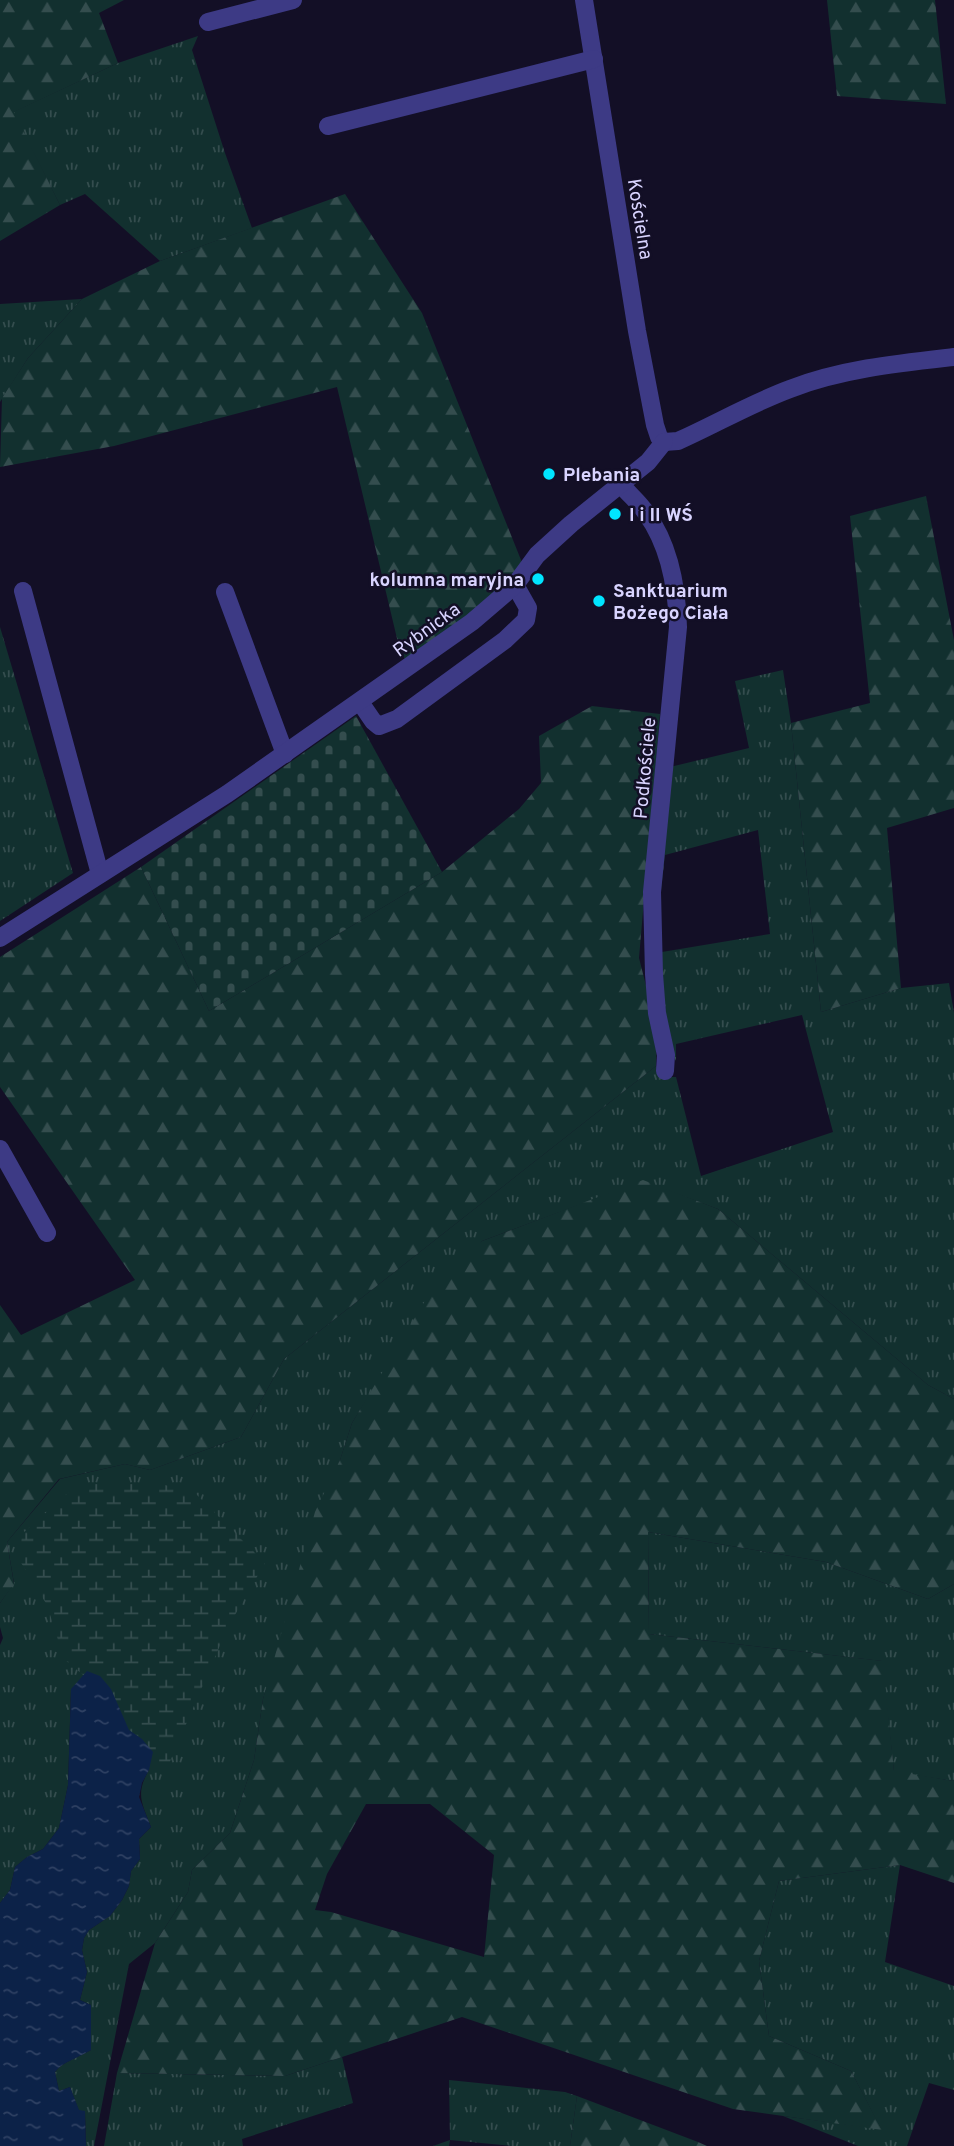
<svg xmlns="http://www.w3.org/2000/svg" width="954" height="2146" viewBox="0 0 954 2146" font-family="Overpass,sans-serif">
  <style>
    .grass { fill: url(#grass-tufts) }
    .forest { fill: url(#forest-firs); fill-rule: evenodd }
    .wetland { fill: url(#wetland-marsh) }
    .cemetery { fill: url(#cemetery-stones) }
    .water { fill: url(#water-ripples) }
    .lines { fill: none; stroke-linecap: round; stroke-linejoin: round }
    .minor { stroke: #3d3a85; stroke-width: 18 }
    .poi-dot { fill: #00e5ff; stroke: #130f26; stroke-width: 2.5 }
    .labels { text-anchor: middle; stroke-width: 5; stroke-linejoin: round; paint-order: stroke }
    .street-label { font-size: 19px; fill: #d9d4ff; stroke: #130f26 }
    .poi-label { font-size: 19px; font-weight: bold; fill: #d9d4ff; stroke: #130f26; text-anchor: start }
  </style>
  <defs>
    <pattern id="grass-tufts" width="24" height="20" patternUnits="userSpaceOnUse" patternTransform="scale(1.75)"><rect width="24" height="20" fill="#12302f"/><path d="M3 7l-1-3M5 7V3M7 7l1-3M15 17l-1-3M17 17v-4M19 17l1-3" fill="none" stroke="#344d4e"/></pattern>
    <pattern id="forest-firs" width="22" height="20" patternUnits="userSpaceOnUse" patternTransform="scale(1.75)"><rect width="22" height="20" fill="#12302f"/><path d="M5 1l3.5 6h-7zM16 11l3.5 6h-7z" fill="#344d4e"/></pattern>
    <pattern id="wetland-marsh" width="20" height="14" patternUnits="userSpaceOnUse" patternTransform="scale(1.75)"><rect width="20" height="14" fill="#12302f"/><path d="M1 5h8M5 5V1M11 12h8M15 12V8" fill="none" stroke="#344d4e"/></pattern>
    <pattern id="cemetery-stones" width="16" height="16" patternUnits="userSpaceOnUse" patternTransform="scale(1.75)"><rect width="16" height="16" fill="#12302f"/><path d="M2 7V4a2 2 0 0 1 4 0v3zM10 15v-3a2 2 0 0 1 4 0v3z" fill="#344d4e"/></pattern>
    <pattern id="water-ripples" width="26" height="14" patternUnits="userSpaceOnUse" patternTransform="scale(1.75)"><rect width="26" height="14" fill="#0c2248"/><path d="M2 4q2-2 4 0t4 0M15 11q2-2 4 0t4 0" fill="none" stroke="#2f4163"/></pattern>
  </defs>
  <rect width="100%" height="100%" fill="#130f26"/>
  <g class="grass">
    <polygon points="198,36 192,50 225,153 252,228 160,261 85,194 60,205 13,112 118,63"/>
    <polygon points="82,299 28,358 0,402 0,304"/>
    <polygon points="0,627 73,873 0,921"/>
    <path d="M783 670 791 723 821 1012 901 988 949 983 954 1013V1399L928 1385 718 1209 643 1181 482 1241 387 1367 352 1423 263 1699 254 1760 230 1833 192 1870 188 1892 155 1943 129 1964 94 2146H86L85 2111H79L70 2087 59 2091 55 2072C62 2062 79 2057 91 2050V2005L80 2000 87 1972 82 1950 84 1938 89 1930 110 1916 122 1900 129 1886 131 1871 140 1859 139 1839 151 1827C142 1803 135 1794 149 1770L71 1689 68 1785 59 1828 43 1849 27 1857 15 1867 10 1890 0 1903V1645L3 1638 0 1627V1603L14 1583 7 1542 60 1479 125 1464 150 1470 241 1437 284 1359 656 1066 667 1077H676L701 1176 833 1132 802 1015 676 1044V1061L670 1050 656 953 770 934 758 830 665 855 659 908 670 767 749 748 735 681Z"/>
    <polygon points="648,1532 826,1562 928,1599 954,1584 954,1781 894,1772 882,1661 649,1634"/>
    <polygon points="900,1865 885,1962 954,1986 954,2090 929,2083 907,2146 858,2146 783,2116 881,2129 851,2071 769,2036 759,1961 779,1881"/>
    <polygon points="342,2057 353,2103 242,2139 243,2146 104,2146 117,2073 285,2076"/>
    <polygon points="449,2080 565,2092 577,2096 570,2146 512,2146 450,2140 449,2146 433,2146 450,2140"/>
  </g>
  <g class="forest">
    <polygon points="0,0 124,0 99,13 118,63 14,112 60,205 0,241"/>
    <polygon points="827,0 935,0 946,104 837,96"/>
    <polygon points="345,194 422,313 523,565 512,581 408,664 400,651 337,387 114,446 0,467 2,398 28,358 82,299 160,261"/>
    <polygon points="926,496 954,640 954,808 887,828 901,988 821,1012 791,723 870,703 850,516"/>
    <polygon points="592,706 660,714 639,958 657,1029 656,1066 284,1359 241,1437 150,1470 125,1464 59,1479 7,1542 14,1584 0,1603 0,1305 21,1335 135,1280 0,1087 0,957 141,867 209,1011 442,872 519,809 541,783 539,736"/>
    <path d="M643 1180 718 1209 928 1385 954 1399V1584L928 1599 826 1562 648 1532 649 1634 883 1661 894 1771 954 1781V1883L900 1865 779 1881 759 1961 769 2036 851 2071 882 2130 733 2109 462 2017 285 2076 117 2073 155 1943 188 1892 192 1870 230 1833 254 1760 263 1699 315 1512 340 1460 352 1423 432 1289 482 1241ZM366 1804H430L494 1855 484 1957 331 1912 315 1910 327 1874Z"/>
    <polygon points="577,2096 698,2142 707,2146 570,2146"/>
  </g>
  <polygon class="wetland" points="78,1484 161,1484 195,1493 265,1563 228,1627 165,1773 122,1732 106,1694 64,1659 47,1605 20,1561 22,1534"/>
  <polygon class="cemetery" points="356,716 442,872 209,1011 141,867"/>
  <path class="water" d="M87 1671 100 1676 111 1689 129 1730 142 1739 153 1752 149 1770 142 1783 139 1797 151 1827 139 1839 140 1859 131 1871 129 1886 122 1900 110 1916 89 1930 84 1938 82 1950 87 1972 80 2000 91 2005V2050C80 2057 62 2062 55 2072L59 2091 70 2087 79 2110 85 2111 86 2146H0V1903L10 1890 15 1867 27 1857 43 1849 59 1828 68 1785 71 1689Z"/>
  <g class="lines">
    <g class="minor">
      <polyline points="584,0 637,331 655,425 659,437 664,442"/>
      <polyline points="208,22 293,0"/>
      <polyline points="328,126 594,59"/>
      <path d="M664 442 678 441C716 424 752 403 790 389 841 369 901 363 954 357"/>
      <path d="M621 484C628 494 639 502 646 513 670 546 677 587 678 627L652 892 654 974 657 1013 666 1055 665 1071"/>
      <polyline points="23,591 100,874"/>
      <polyline points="225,592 285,754"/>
      <polyline points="360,702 373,721 379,726 397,719 505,640 526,620 528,608 515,585"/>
      <polyline points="0,938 227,794 472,622 515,585 537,555 571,524 648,462 664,442"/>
      <polyline points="0,1149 47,1233"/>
    </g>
  </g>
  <g class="poi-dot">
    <circle cx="549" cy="474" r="7"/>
    <circle cx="615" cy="514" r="7"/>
    <circle cx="538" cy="579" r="7"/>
    <circle cx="599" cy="601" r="7"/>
  </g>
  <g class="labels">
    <g class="street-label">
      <text transform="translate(641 219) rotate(81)" y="7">Kościelna</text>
      <text transform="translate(426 629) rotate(-36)" y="7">Rybnicka</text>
      <text transform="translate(644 768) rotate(-85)" y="7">Podkościele</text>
    </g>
    <g class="poi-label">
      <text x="563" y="481">Plebania</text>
      <text x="629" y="521">I i II WŚ</text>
      <text x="524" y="586" text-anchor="end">kolumna maryjna</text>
      <text x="613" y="597">Sanktuarium<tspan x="613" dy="22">Bożego Ciała</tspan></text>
    </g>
  </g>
</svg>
